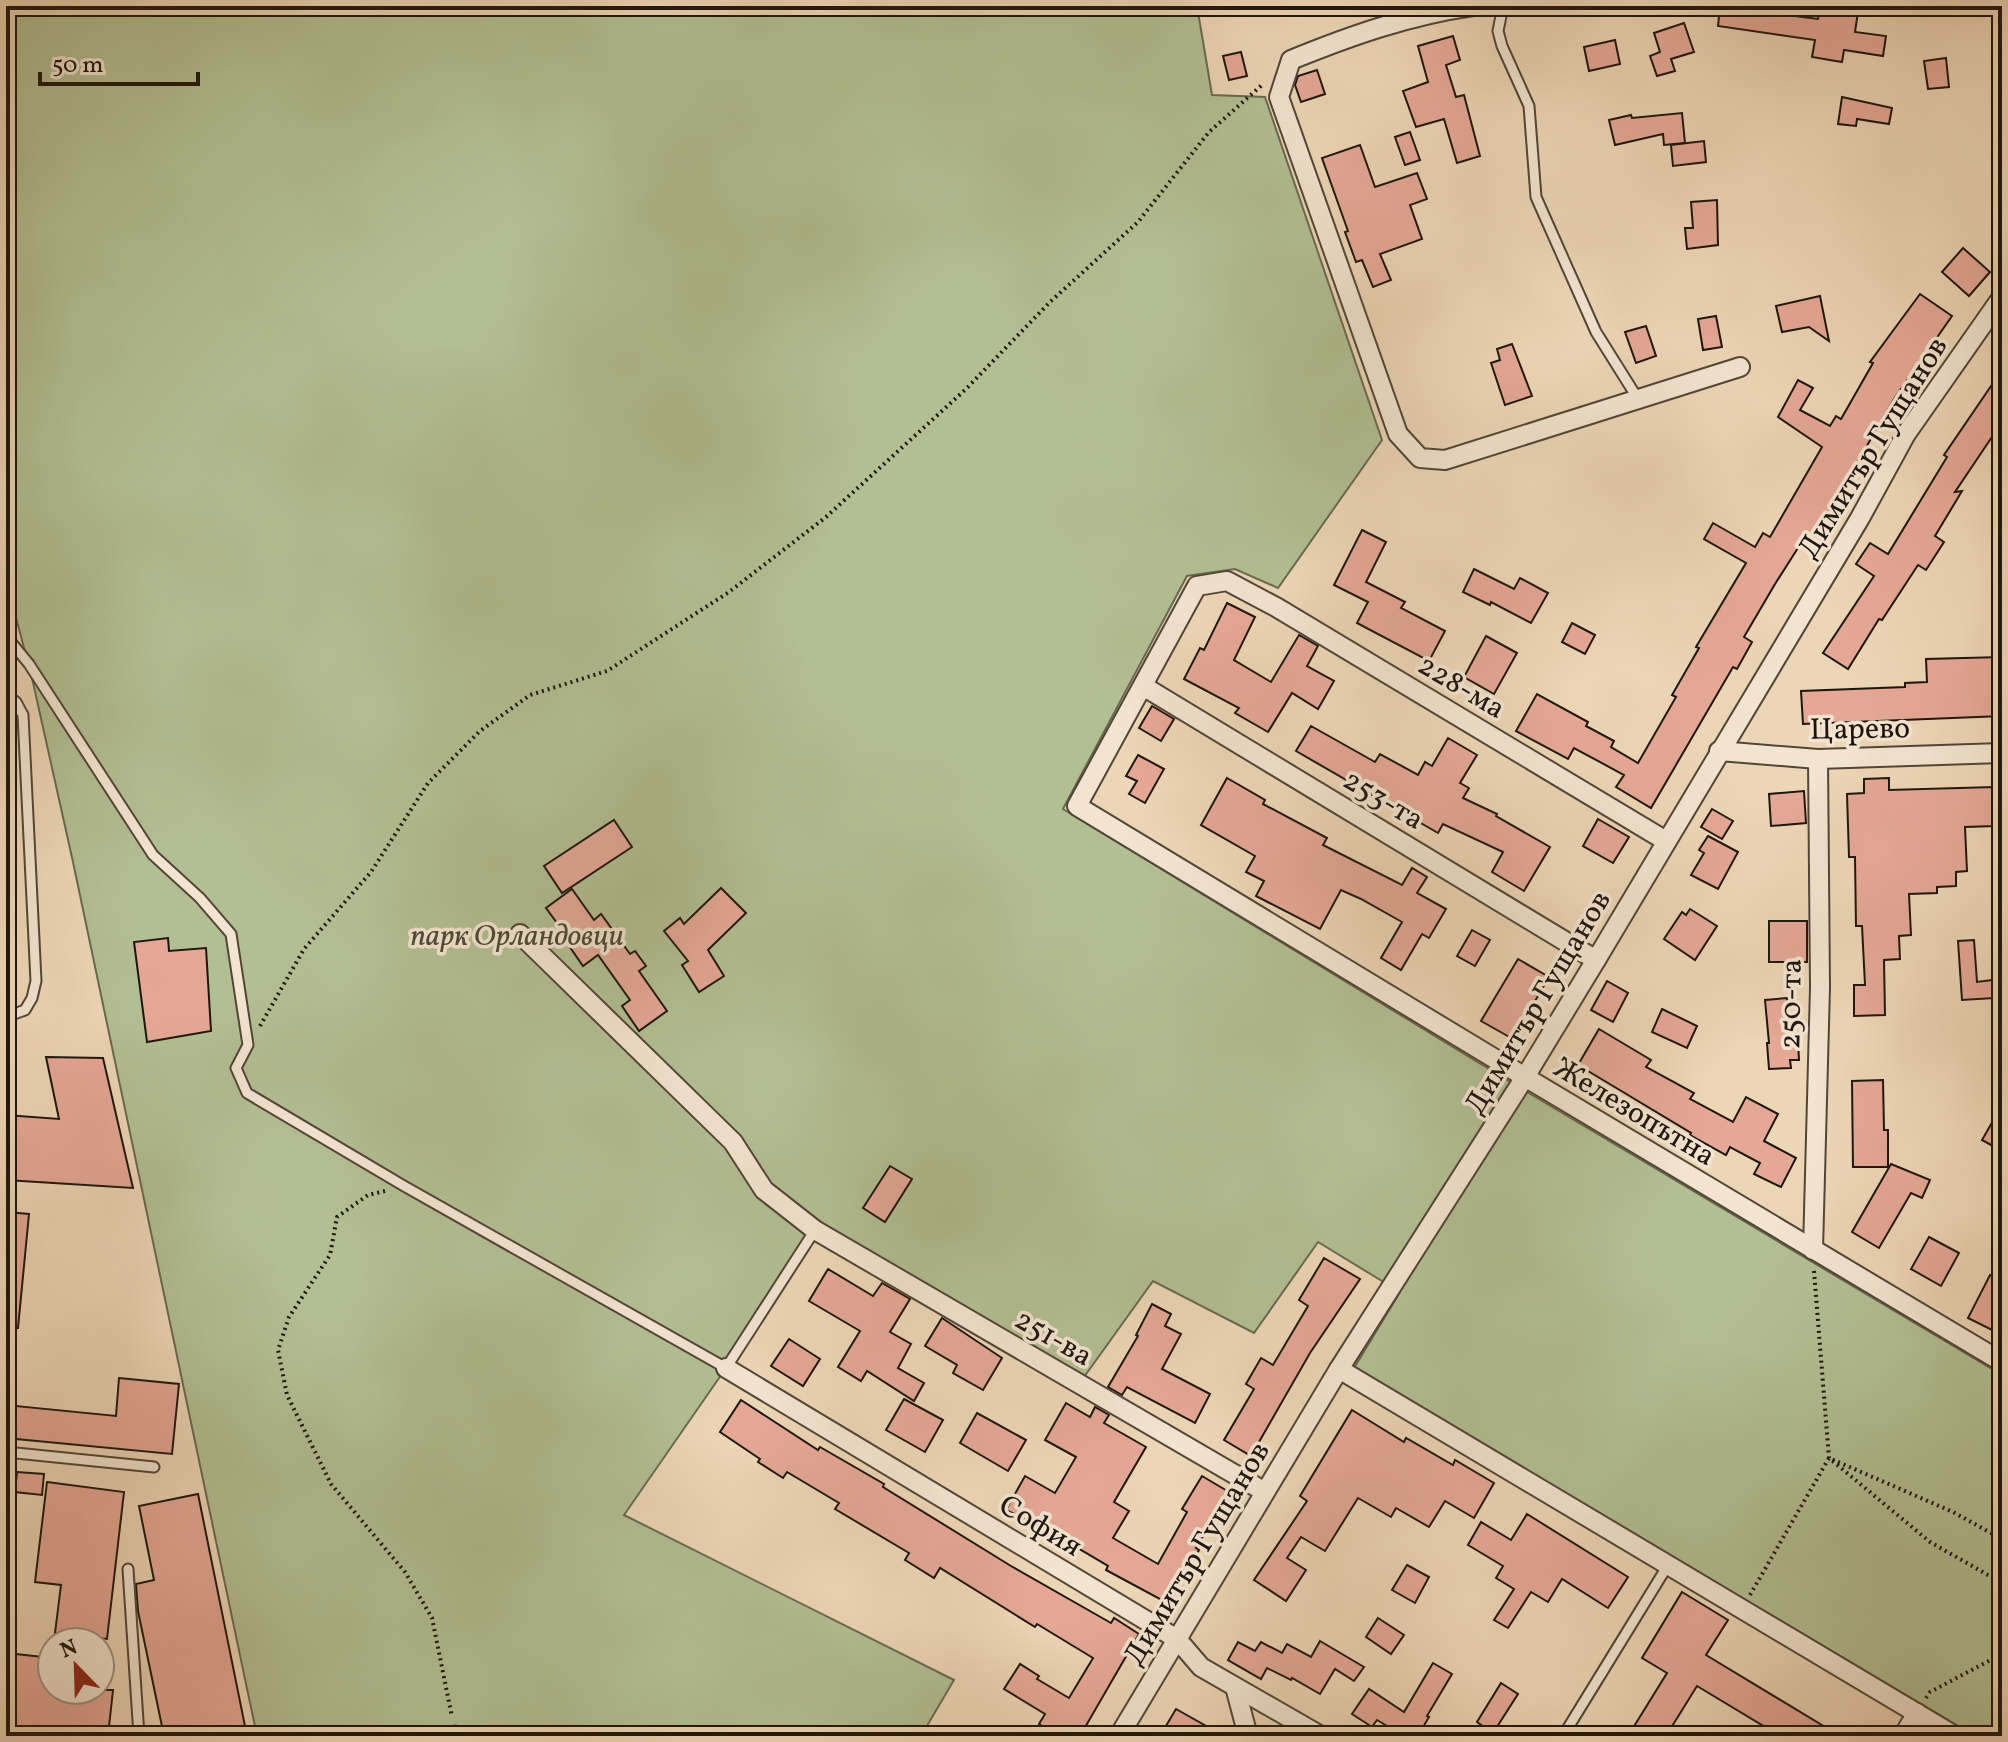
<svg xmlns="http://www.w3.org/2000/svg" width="2008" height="1742" viewBox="0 0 2008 1742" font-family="Vollkorn,serif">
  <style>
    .green { fill: #b2bf93; stroke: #686a50; stroke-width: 2 }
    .building { fill: #e5a896; stroke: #1e160e; stroke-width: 2 }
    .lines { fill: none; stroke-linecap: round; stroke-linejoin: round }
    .lane-casing { stroke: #524638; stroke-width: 13 }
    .street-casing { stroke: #524638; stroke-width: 22 }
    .path { stroke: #1e160e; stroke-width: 4; stroke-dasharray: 2 4; stroke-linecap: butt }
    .lane { stroke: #f3e4d0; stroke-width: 9 }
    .street { stroke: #f3e4d0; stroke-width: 18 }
    .labels { text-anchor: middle; stroke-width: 7; stroke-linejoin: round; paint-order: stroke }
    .street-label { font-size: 30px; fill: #1e160e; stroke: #f3e4d0 }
    .park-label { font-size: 30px; font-style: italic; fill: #4a4936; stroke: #f3e4d0 }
  </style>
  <rect width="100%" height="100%" fill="#edd6b6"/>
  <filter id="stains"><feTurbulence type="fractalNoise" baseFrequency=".0025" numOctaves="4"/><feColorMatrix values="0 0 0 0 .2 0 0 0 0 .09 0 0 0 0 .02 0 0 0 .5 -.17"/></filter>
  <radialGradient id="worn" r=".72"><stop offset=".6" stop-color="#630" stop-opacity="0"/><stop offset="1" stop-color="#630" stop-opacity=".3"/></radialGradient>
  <polygon class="green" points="6,6 1197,6 1212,95 1265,97 1382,440 1278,588 1235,569 1187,576 1063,809 1502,1077 2002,1375 2002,1736 1975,1736 1354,1368 1400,1292 1318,1242 1254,1333 1153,1281 1079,1384 815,1230 726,1368 624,1515 954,1680 921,1736 257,1736 73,862 32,678 14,610 6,600"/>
  <g class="building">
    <polygon points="1820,6 1858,12 1855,32 1886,36 1883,56 1844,50 1842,62 1812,57 1815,40 1718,26 1720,7 1818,19"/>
    <polygon points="1684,23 1694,52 1671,59 1675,71 1657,76 1650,56 1660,52 1654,33"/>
    <polygon points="1453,36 1460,60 1446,65 1456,97 1464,95 1480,156 1457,163 1444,119 1416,127 1403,91 1428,82 1418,46"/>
    <polygon points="1615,40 1620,64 1589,71 1584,47"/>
    <polygon points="1241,52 1247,76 1229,80 1223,56"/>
    <polygon points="1946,58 1949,87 1928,89 1924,61"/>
    <polygon points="1317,70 1325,94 1301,102 1295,85 1298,76"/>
    <polygon points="1842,97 1892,108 1889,124 1857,119 1856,126 1838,124"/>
    <polygon points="1682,113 1685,143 1664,145 1663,134 1615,145 1609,120 1631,115 1632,118"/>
    <polygon points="1410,132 1420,160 1405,165 1395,137"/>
    <polygon points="1704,141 1706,162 1673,166 1671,145"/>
    <polygon points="1360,145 1375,187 1417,173 1427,199 1410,205 1422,239 1380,254 1391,280 1373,287 1362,260 1356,262 1345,232 1348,231 1322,158"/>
    <polygon points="1717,200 1718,245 1687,249 1685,228 1693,228 1691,202"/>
    <polygon points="1963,248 1990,272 1969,296 1942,272"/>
    <polygon points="1920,294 1952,316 1894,399 1810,544 1803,540 1775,584 1744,637 1752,642 1737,669 1733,667 1651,808 1616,787 1624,775 1574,748 1568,759 1516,731 1537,694 1588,722 1586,726 1614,741 1611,747 1638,763 1676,697 1672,695 1699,648 1696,647 1746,563 1704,539 1713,523 1755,547 1763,533 1770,537 1822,447 1778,417 1798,380 1813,388 1800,410 1830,426 1836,416 1841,419 1873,363 1870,362"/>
    <polygon points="1820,296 1829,341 1809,327 1782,332 1776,306"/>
    <polygon points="1716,316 1722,347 1703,350 1698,319"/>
    <polygon points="1646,326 1656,356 1636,363 1625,332"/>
    <polygon points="1512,344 1532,396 1505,405 1491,363 1500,360 1497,349"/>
    <polygon points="2002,370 2002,422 1955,492 1962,491 1935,536 1944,542 1926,570 1918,565 1882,620 1879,619 1848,669 1823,653 1874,576 1856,564 1870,543 1888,554 1947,457 1944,455"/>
    <polygon points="1362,530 1386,542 1366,582 1405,602 1401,608 1445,631 1429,661 1357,623 1368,602 1334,585"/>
    <polygon points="1474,569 1514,589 1520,578 1548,593 1531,623 1491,602 1490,605 1463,592"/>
    <polygon points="1227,603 1255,617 1234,660 1271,682 1299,635 1318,646 1307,666 1334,681 1318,709 1292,693 1268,732 1235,713 1239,708 1184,679 1200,648 1204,650"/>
    <polygon points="1572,623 1595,635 1585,654 1562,642"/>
    <polygon points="1486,636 1517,653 1494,694 1464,677"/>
    <polygon points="2002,657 2002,716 1803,724 1801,691 1905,687 1905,683 1927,682 1926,659"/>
    <polygon points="1152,706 1174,719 1161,741 1139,728"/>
    <polygon points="1311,726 1375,762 1380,754 1418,775 1425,762 1432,766 1448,738 1477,755 1460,783 1469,788 1463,798 1497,814 1496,816 1550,847 1524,891 1492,872 1503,852 1443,824 1438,833 1296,751"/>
    <polygon points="1138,755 1164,769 1145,803 1129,794 1137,781 1126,776"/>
    <polygon points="1227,778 1265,800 1263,804 1327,838 1323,845 1402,885 1412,868 1427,877 1417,893 1446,909 1429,938 1422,934 1401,970 1381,958 1402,922 1361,899 1341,890 1320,929 1256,896 1264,881 1246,872 1255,856 1201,825"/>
    <polygon points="1889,778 1889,790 1994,787 1995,826 1965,827 1967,871 1956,872 1956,886 1937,887 1937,893 1909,894 1911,935 1899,936 1900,959 1884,960 1885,1015 1854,1016 1854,985 1865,985 1862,926 1856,926 1855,857 1849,857 1847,794 1864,793 1864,779"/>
    <polygon points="1804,791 1806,823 1771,826 1769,794"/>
    <polygon points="1712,809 1733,821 1722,839 1701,827"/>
    <polygon points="1598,819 1629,837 1613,863 1583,846"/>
    <polygon points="614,820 632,847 562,893 544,866"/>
    <polygon points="1708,836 1738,852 1718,889 1691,875 1704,853 1699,850"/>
    <polygon points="721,888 746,913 708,950 724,976 699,992 682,965 688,961 664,931 680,918 684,924"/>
    <polygon points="572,889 594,920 601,914 630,954 635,951 646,966 639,971 667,1011 639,1031 622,1006 630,1000 598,955 583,966 565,940 568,938 546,908"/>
    <polygon points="1690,909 1717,926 1695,960 1664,939 1682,912 1686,915"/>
    <rect x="1769" y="921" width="38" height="41"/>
    <polygon points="1472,930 1490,940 1475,966 1457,956"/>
    <polygon points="168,938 169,951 206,948 211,1031 147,1042 134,942"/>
    <polygon points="1974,940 1977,982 1993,980 1994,998 1962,1000 1958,941"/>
    <polygon points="1518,959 1549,977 1513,1039 1481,1021"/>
    <polygon points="1607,981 1628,993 1613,1022 1591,1010"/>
    <polygon points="1787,998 1791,1041 1798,1041 1799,1060 1790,1060 1791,1068 1769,1069 1767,1043 1769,1043 1765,1000"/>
    <polygon points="1662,1009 1697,1026 1687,1048 1652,1032"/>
    <polygon points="1599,1029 1651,1060 1646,1067 1694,1093 1690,1099 1733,1122 1746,1097 1778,1114 1764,1141 1796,1158 1781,1187 1754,1174 1760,1163 1730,1147 1726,1155 1690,1135 1691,1133 1578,1065"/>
    <polygon points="46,1057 103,1058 133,1188 6,1180 6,1115 59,1119"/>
    <polygon points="1883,1080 1884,1130 1888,1130 1888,1167 1853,1167 1852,1081"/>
    <polygon points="2002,1105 2002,1151 1982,1140"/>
    <polygon points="1891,1164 1930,1180 1922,1198 1911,1193 1879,1248 1852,1232"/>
    <polygon points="890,1166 912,1179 885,1222 863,1208"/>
    <polygon points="6,1212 29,1214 18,1328 6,1328"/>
    <polygon points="1929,1237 1959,1253 1941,1286 1911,1269"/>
    <polygon points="1324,1258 1360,1279 1310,1353 1251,1456 1224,1440 1254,1389 1246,1384 1261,1358 1273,1365 1308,1306 1299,1300"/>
    <polygon points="828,1269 873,1296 882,1283 910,1299 890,1332 911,1344 898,1368 924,1383 914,1401 867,1371 861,1381 838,1367 860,1331 809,1301"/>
    <polygon points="1990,1275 2002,1281 2002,1335 1968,1318"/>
    <polygon points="1152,1304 1171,1314 1165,1326 1181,1334 1162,1369 1210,1394 1195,1423 1127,1387 1122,1395 1108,1387 1138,1336 1136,1335"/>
    <polygon points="942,1318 1002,1358 983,1390 953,1373 957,1365 925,1346"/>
    <polygon points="789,1339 820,1359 803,1386 771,1366"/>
    <polygon points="119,1378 179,1384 172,1454 6,1438 6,1405 116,1416"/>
    <polygon points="904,1399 943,1420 925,1452 886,1430"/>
    <polygon points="741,1400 818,1450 820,1447 884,1484 883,1487 1011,1566 1111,1623 1114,1618 1139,1634 1080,1736 1060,1736 1039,1724 1045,1714 1004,1689 1020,1664 1039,1676 1037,1679 1069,1698 1093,1658 1037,1624 1035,1627 940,1568 934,1578 905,1560 909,1553 835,1509 839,1503 787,1472 783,1478 758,1462 760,1459 720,1432"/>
    <polygon points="1066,1403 1090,1417 1095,1407 1109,1415 1104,1423 1146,1447 1114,1502 1129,1511 1113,1538 1158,1564 1187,1512 1182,1509 1202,1476 1229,1492 1196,1548 1199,1550 1169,1604 1106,1570 1108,1566 1047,1530 1006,1510 1025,1476 1055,1493 1076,1457 1045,1440"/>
    <polygon points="1352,1410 1404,1442 1406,1438 1453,1465 1455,1460 1494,1483 1474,1518 1445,1501 1429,1527 1396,1508 1391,1517 1358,1498 1325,1551 1301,1537 1287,1558 1306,1570 1286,1601 1254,1580 1307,1501 1300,1496"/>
    <polygon points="977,1413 1026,1440 1008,1471 960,1443"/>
    <polygon points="17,1472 44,1474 42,1495 15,1492"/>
    <polygon points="47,1482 124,1492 107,1639 55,1633 61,1585 35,1582"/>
    <polygon points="198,1494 247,1736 164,1736 138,1611 136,1584 154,1580 139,1506"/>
    <polygon points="1527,1514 1628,1577 1608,1608 1562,1579 1548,1602 1531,1592 1508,1628 1494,1620 1514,1589 1496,1578 1503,1566 1468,1545 1481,1522 1511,1540"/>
    <polygon points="1407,1565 1429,1577 1415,1603 1392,1590"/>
    <polygon points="1682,1592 1728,1620 1706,1655 1840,1736 1780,1736 1697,1686 1666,1736 1628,1736 1667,1673 1642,1658"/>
    <polygon points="1378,1618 1404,1635 1391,1654 1366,1637"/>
    <polygon points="1320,1641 1364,1667 1354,1681 1335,1669 1320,1694 1292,1678 1291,1680 1267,1668 1261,1679 1228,1660 1238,1642 1255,1651 1261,1642 1282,1653 1287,1644 1311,1657"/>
    <polygon points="6,1653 52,1658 52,1690 113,1690 108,1736 6,1736"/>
    <polygon points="1433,1663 1452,1674 1427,1716 1429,1717 1418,1736 1404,1736 1377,1720 1372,1727 1352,1714 1369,1689 1404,1712"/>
    <polygon points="1501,1683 1518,1694 1493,1733 1477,1722"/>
    <polygon points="1176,1709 1224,1736 1160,1736"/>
  </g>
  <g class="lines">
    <defs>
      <g id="lane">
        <polyline points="1503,6 1498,31 1502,46 1529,106 1536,197 1596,332 1638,399"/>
        <polyline points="6,636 29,664 153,855 200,898 231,934 248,1045 236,1068 247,1093 404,1186 726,1368 815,1230"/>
        <polyline points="6,694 16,702 23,715 36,981 32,998 25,1010 6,1017"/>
        <polyline points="6,1452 154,1467"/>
        <polyline points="128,1569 139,1736"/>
        <polyline points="455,1731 456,1736"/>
        <polyline points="1563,1736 1668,1565"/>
      </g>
      <g id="street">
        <path d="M1473 6C1409 15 1350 36 1291 60L1279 97 1398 434 1420 458 1445 460 1740 367"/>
        <polyline points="1143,686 1596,960"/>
        <polyline points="1719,751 1818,759 2002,753"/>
        <polyline points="1666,841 1276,607 1227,581 1197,586 1077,806 1525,1077 2002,1362"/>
        <polyline points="520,934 733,1142 764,1190 815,1230 1265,1492"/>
        <polyline points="1813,1250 1820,987 1818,759"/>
        <polyline points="726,1368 1177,1639 1201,1667 1321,1736"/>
        <polyline points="1339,1369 1955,1736"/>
        <polyline points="1235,1687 1248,1736"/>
        <polyline points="1119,1736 1339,1369 1525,1077 1596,960 1860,518 1906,434 2002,297"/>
        <polyline points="1903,1736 1917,1713"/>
      </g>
    </defs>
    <use href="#lane" class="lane-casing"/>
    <use href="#street" class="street-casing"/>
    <g class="path">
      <polyline points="260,1026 304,949 371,872 428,783 480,731 530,695 607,671 729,592 826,517 966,389 1050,302 1138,222 1209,132 1262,85"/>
      <polyline points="385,1191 368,1195 337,1217 330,1255 289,1317 278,1350 287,1395 331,1484 405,1572 432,1618 452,1717"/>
      <polyline points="1814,1271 1829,1458 1930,1542 2002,1583"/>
      <polyline points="1750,1595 1829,1458 1953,1512 2002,1539"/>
      <polyline points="1926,1698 1930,1692 2002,1654"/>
    </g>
    <use href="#lane" class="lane"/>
    <use href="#street" class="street"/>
  </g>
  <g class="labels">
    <g class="street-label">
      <text transform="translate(1872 447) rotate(-58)" y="10">Димитър Гущанов</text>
      <text transform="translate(1462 686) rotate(31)" y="10">228-ма</text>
      <text transform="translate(1860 728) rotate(-1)" y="10">Царево</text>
      <text transform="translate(1384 799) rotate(31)" y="10">253-та</text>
      <text transform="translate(1537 1002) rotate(-59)" y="10">Димитър Гущанов</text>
      <text transform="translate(1790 1004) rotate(-89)" y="10">250-та</text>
      <text transform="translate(1635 1111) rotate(31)" y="10">Железопътна</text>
      <text transform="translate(1054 1337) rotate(30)" y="10">251-ва</text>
      <text transform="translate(1041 1525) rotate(31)" y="10">София</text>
      <text transform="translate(1196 1553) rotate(-59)" y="10">Димитър Гущанов</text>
    </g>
    <g class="park-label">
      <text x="517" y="945">парк Орландовци</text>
    </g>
  </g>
  <rect width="2008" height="1742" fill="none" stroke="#edd6b6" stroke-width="32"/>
  <rect x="8" y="8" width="1992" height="1726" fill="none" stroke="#1e160e" stroke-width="4"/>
  <rect x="16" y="16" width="1976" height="1710" fill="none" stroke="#1e160e" stroke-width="2"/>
  <g transform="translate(76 1666) rotate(337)"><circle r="38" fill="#f3e4d0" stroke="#9e9282" stroke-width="2"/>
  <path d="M0-6L14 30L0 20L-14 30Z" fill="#8f2418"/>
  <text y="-12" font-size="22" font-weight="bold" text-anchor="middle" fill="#1e160e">N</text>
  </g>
  <path d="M40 72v12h158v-12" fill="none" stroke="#1e160e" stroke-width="4"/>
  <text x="52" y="72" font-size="24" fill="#1e160e" stroke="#f3e4d0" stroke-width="6" paint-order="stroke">50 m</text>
  <rect width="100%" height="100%" filter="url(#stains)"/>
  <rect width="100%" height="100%" fill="url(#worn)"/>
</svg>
